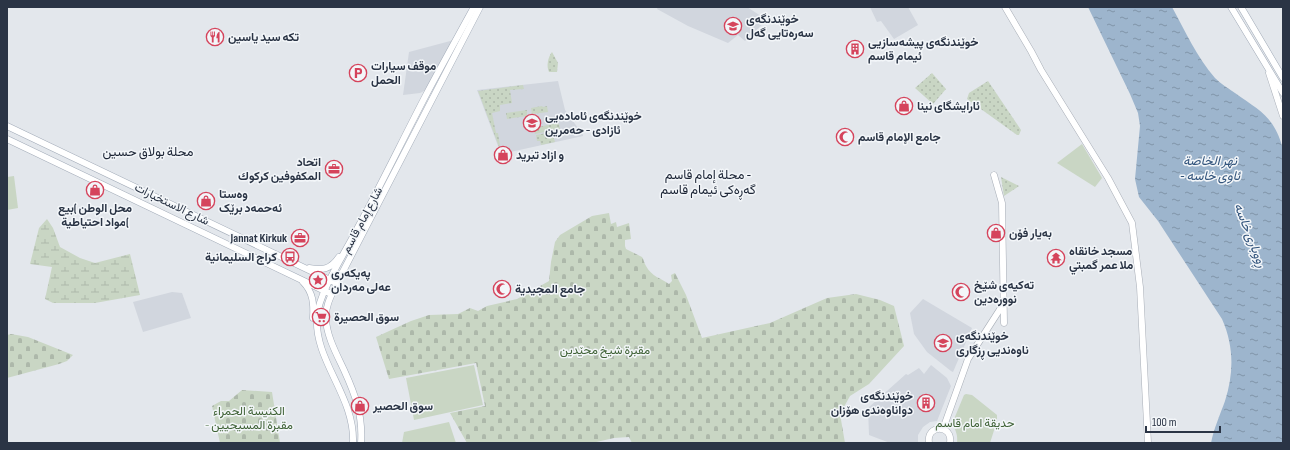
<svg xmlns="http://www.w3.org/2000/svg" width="1290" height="450" viewBox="0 0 1290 450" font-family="'Sofia Sans Condensed',Vazirmatn,sans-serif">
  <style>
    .built { fill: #d1d6de }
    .grass { fill: url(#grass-dots) }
    .wetland { fill: url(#wetland-marsh) }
    .cemetery { fill: url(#cemetery-stones) }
    .park { fill: #c9d6c4 }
    .water { fill: url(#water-ripples) }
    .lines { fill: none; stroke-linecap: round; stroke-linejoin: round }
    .secondary-casing { stroke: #a8aeb7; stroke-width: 7 }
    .primary-casing { stroke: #a2abb8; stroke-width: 7 }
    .secondary { stroke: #fff; stroke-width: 6 }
    .primary { stroke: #fff; stroke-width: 6 }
    .labels { text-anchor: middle; stroke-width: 3; stroke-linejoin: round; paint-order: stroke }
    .poi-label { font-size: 12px; font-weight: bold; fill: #2a3445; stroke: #f3f6f9; text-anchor: start }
    .street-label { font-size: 12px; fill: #2a3445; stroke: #f3f6f9 }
    .park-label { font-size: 12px; fill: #3f6236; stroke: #f3f6f9 }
    .neighbourhood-label { font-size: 13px; fill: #1c2536; stroke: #f3f6f9 }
    .water-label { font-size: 13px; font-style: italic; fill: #32547c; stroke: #f3f6f9 }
  </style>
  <defs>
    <pattern id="grass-dots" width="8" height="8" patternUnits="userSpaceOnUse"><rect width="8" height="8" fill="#c9d6c4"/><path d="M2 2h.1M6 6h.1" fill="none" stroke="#adb8aa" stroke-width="1.8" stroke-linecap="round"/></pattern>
    <pattern id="wetland-marsh" width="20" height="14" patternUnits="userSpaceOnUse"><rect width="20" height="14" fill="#c9d6c4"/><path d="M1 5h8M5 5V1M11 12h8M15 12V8" fill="none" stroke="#adb8aa"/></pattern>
    <pattern id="cemetery-stones" width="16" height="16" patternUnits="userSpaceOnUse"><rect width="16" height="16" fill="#c9d6c4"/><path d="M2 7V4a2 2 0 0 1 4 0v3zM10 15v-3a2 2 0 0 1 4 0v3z" fill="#adb8aa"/></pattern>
    <pattern id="water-ripples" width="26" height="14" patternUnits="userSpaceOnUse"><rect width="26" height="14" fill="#9db5cd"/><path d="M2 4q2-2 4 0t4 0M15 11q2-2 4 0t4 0" fill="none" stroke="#8094a8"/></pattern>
  </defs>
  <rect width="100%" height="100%" fill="#e3e7ec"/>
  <g class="built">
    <polygon points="658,7 747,7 767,20 745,41 738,35 728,43 688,26 657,9"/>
    <polygon points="870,7 908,7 918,25 894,39 881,21 877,22"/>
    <polygon points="454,40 426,90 420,93 403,95 409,52"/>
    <polygon points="558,81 565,110 583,135 583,136 501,154 477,90"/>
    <polygon points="172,292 182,293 191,318 143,332 133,302"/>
    <polygon points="923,299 972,328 953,372 951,371 927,352 914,334 910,313"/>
    <polygon points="931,365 947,378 951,386 937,421 930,422 923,427 918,435 918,443 890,443 869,435 868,408 906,374 908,375 919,368 924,374"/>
  </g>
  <g class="grass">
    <path d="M552 52 558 63 557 72H549C546 66 548 57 552 52Z"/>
    <polygon points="932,73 946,89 933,104 915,88"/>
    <polygon points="988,81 1021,130 1019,135 1017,135 967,99 969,93"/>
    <polygon points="523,85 524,89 510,90 512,103 500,105 500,111 492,113 496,133 498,133 501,152 478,91"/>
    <polygon points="542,106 543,107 547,106 548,112 532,114 531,108"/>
    <polygon points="527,110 527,116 507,119 506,113"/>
    <polygon points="557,123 559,124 560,129 535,134 534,128"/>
    <polygon points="552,132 555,142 541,145 540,141 537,141 536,135"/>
    <polygon points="1001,177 1019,186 1004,196"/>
  </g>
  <polygon class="wetland" points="47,219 53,228 60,247 80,258 95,263 130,254 140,295 95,303 53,303 45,299 52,267 30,264 39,228"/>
  <g class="cemetery">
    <path d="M609 213 611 224 616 222 617 227 629 223 631 239 625 240V246L626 249 642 257C644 260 644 263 646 266 652 277 661 278 669 284L672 281 671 275 675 273 686 295 702 338 770 323 827 298 856 294 880 300 894 306 904 346 869 384 850 396 840 414 845 443H632L629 437 614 438 592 443H467L450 413 485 406 476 363 389 379 376 337 411 321 429 315 458 314 470 308 478 311 487 306 517 299 549 281 551 262 555 242 560 235 592 216Z"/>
    <polygon points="11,334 28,337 73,355 67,361 59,364 7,378 7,335"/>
    <polygon points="242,390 272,392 280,443 220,443 212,406 221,401 229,401"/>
  </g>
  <g class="park">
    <polygon points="1082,144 1102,178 1095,187 1057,163"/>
    <polygon points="14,176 18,208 7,210 7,177"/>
    <polygon points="474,365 483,405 414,420 406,378"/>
    <path d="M966 394 972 395 997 415V421L990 443H957C958 436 956 430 952 424L964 395Z"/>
    <polygon points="449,422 456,443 402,443 404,432"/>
  </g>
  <path class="water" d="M1088 7H1172C1185 31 1197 57 1215 78 1221 84 1228 88 1235 93 1260 111 1274 116 1283 149V443H1211C1214 428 1220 415 1225 401 1234 373 1234 346 1222 319L1158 221 1139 197 1135 179 1140 126 1138 113 1130 94Z"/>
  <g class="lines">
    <defs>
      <g id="secondary">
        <polyline points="1005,7 1031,51 1041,70 1108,178 1132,223 1140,287 1148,443"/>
        <polyline points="1269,73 1283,116"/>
        <polyline points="994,175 1002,203 1004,323"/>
        <polyline points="943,429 968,359 1004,303"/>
        <path d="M929 443C926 424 953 424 950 443"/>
      </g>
      <g id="primary">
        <polyline points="1231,7 1283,93"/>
        <polyline points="1241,7 1283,78"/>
        <polyline points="7,126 334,282"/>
        <polyline points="7,139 329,293"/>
        <path d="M309 268C323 270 330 270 339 257"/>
        <path d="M303 282C313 292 314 304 313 318"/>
        <path d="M353 443C355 396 314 361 317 317 318 294 346 251 357 229 381 185 403 139 426 95 442 65 458 36 474 7"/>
        <path d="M361 443C363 415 355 394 344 370 337 355 326 335 326 318 325 306 332 294 337 283L480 7"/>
      </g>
    </defs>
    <use href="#secondary" class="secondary-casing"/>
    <use href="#primary" class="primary-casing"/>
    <use href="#secondary" class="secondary"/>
    <use href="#primary" class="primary"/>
  </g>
  <defs>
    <symbol id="school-ring" viewBox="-11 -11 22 22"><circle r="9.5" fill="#f3f6f9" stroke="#d5445c" stroke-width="1.5"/><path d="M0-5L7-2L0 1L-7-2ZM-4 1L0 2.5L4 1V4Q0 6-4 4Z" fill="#d5445c"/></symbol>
    <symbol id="restaurant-ring" viewBox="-11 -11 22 22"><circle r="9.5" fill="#f3f6f9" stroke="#d5445c" stroke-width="1.5"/><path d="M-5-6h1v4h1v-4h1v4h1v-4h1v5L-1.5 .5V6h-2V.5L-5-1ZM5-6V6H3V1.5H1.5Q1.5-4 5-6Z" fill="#d5445c"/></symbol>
    <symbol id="building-ring" viewBox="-11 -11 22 22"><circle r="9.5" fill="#f3f6f9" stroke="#d5445c" stroke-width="1.5"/><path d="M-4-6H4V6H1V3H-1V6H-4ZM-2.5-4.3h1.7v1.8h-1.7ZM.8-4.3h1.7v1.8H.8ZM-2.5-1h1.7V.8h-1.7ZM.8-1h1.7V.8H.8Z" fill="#d5445c"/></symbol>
    <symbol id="parking-ring" viewBox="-11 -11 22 22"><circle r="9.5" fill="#f3f6f9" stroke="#d5445c" stroke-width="1.5"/><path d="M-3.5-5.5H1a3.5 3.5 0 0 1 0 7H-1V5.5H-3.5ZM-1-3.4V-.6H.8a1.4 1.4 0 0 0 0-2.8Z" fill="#d5445c"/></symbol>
    <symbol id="shop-ring" viewBox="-11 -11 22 22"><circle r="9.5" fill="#f3f6f9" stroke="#d5445c" stroke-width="1.5"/><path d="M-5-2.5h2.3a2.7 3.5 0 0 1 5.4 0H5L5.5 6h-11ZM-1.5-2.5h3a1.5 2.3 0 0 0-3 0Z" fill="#d5445c"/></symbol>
    <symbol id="mosque-ring" viewBox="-11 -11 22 22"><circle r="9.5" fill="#f3f6f9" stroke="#d5445c" stroke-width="1.5"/><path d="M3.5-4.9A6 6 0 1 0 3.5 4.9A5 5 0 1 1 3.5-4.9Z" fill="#d5445c"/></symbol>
    <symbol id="office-ring" viewBox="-11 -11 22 22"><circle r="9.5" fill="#f3f6f9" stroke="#d5445c" stroke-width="1.5"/><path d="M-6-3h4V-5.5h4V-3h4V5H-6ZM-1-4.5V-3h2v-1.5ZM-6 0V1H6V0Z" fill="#d5445c"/></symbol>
    <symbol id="bus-ring" viewBox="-11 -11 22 22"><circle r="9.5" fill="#f3f6f9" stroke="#d5445c" stroke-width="1.5"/><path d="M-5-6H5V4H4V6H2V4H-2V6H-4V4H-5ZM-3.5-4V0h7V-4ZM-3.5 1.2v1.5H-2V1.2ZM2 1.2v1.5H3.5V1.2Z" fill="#d5445c"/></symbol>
    <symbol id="temple-ring" viewBox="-11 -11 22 22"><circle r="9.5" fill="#f3f6f9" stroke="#d5445c" stroke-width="1.5"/><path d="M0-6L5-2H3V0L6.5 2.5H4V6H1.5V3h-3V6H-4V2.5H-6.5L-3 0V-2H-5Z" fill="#d5445c"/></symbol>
    <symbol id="sight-ring" viewBox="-11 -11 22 22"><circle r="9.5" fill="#f3f6f9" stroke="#d5445c" stroke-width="1.5"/><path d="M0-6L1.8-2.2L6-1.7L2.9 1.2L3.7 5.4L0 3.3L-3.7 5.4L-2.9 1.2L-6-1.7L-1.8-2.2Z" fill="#d5445c"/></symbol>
    <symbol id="supermarket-ring" viewBox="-11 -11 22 22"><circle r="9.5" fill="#f3f6f9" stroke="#d5445c" stroke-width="1.5"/><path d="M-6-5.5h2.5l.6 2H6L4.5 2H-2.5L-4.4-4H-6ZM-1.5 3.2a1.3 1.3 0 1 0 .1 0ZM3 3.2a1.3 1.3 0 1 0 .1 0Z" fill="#d5445c"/></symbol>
  </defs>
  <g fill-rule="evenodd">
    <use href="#school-ring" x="723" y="16" width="20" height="20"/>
    <use href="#restaurant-ring" x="205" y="27" width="20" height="20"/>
    <use href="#building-ring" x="845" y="39" width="20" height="20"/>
    <use href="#parking-ring" x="348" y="63" width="20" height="20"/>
    <use href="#shop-ring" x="894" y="96" width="20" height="20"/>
    <use href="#school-ring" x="522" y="113" width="20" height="20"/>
    <use href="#mosque-ring" x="835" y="127" width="20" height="20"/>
    <use href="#shop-ring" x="493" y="145" width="20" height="20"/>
    <use href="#office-ring" x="324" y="159" width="20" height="20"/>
    <use href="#shop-ring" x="85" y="180" width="20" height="20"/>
    <use href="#shop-ring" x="196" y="191" width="20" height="20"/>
    <use href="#shop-ring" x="986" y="223" width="20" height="20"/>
    <use href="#office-ring" x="290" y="228" width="20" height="20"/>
    <use href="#bus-ring" x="280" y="247" width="20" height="20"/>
    <use href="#temple-ring" x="1046" y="248" width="20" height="20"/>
    <use href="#sight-ring" x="308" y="270" width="20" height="20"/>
    <use href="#mosque-ring" x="492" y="279" width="20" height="20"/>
    <use href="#mosque-ring" x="951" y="282" width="20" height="20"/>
    <use href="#supermarket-ring" x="311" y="307" width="20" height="20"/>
    <use href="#school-ring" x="933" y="333" width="20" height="20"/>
    <use href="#building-ring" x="916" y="393" width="20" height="20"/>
    <use href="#shop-ring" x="350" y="396" width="20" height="20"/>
  </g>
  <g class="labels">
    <g class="poi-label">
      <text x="746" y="23">خوێندنگەی<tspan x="746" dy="14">سەرەتایی گەل</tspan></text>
      <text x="228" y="41">تكه سيد ياسين</text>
      <text x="868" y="46">خوێندنگەی پیشەسازیی<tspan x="868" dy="14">ئیمام قاسم</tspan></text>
      <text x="371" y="70">موقف سيارات<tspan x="371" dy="14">الحمل</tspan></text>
      <text x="917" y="110">ئارایشگای نینا</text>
      <text x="545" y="120">خوێندنگەی ئامادەیی<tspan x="545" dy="14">ئازادی - حەمرین</tspan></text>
      <text x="858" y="141">جامع الإمام قاسم</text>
      <text x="516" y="159">و ازاد تبريد</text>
      <text x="321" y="166" text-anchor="end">اتحاد<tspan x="321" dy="14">المكفوفين كركوك</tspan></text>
      <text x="219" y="198">وەستا<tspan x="219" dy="14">ئەحمەد برێک</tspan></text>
      <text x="95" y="212" text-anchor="middle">محل الوطن )بيع<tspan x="95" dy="14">مواد احتياطية(</tspan></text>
      <text x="1009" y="237">بەیار فۆن</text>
      <text x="287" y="242" text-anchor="end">Jannat Kirkuk</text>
      <text x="1069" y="255">مسجد خانقاه<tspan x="1069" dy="14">ملا عمر گمبتي</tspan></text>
      <text x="277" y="261" text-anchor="end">كراج السليمانية</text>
      <text x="331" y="277">پەیکەری<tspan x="331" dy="14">عەلی مەردان</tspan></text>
      <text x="974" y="289">تەکیەی شێخ<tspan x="974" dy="14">نوورەدین</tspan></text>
      <text x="515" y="293">جامع المجيدية</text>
      <text x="334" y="321">سوق الحصيرة</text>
      <text x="956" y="340">خوێندنگەی<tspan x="956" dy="14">ناوەندیی ڕزگاری</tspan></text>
      <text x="913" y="400" text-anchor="end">خوێندنگەی<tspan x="913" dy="14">دواناوەندی هۆزان</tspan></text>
      <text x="373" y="410">سوق الحصير</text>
    </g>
    <g class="street-label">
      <text transform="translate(172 204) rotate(26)" y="4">شارع الاستخبارات</text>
      <text transform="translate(362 220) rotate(-62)" y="4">شارع إمام قاسم</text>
    </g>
    <g class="park-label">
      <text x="605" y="354">مقبرة شيخ محێدین</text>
      <text x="249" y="415">الكنيسة الحمراء<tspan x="249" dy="14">- مقبرة المسيحيين</tspan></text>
      <text x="975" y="427">حديقة امام قاسم</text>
    </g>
    <g class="neighbourhood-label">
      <text x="148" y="156">محلة بولاق حسين</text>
      <text x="708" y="179">محلة إمام قاسم -<tspan x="708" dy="15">گەڕەکی ئیمام قاسم</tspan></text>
    </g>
    <g class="water-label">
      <text x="1210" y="165">نهر الخاصة<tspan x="1210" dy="15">- ئاوی خاسە</tspan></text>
      <text transform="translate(1251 235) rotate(69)" y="5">ڕووباری خاسە</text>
    </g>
  </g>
  <rect width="1290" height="450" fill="none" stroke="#2a3445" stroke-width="16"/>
  <path d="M1146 426v6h74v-6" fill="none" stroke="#2a3445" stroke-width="2"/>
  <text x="1152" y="426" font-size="12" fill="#2a3445" stroke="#f3f6f9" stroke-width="3" paint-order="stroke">100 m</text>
</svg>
